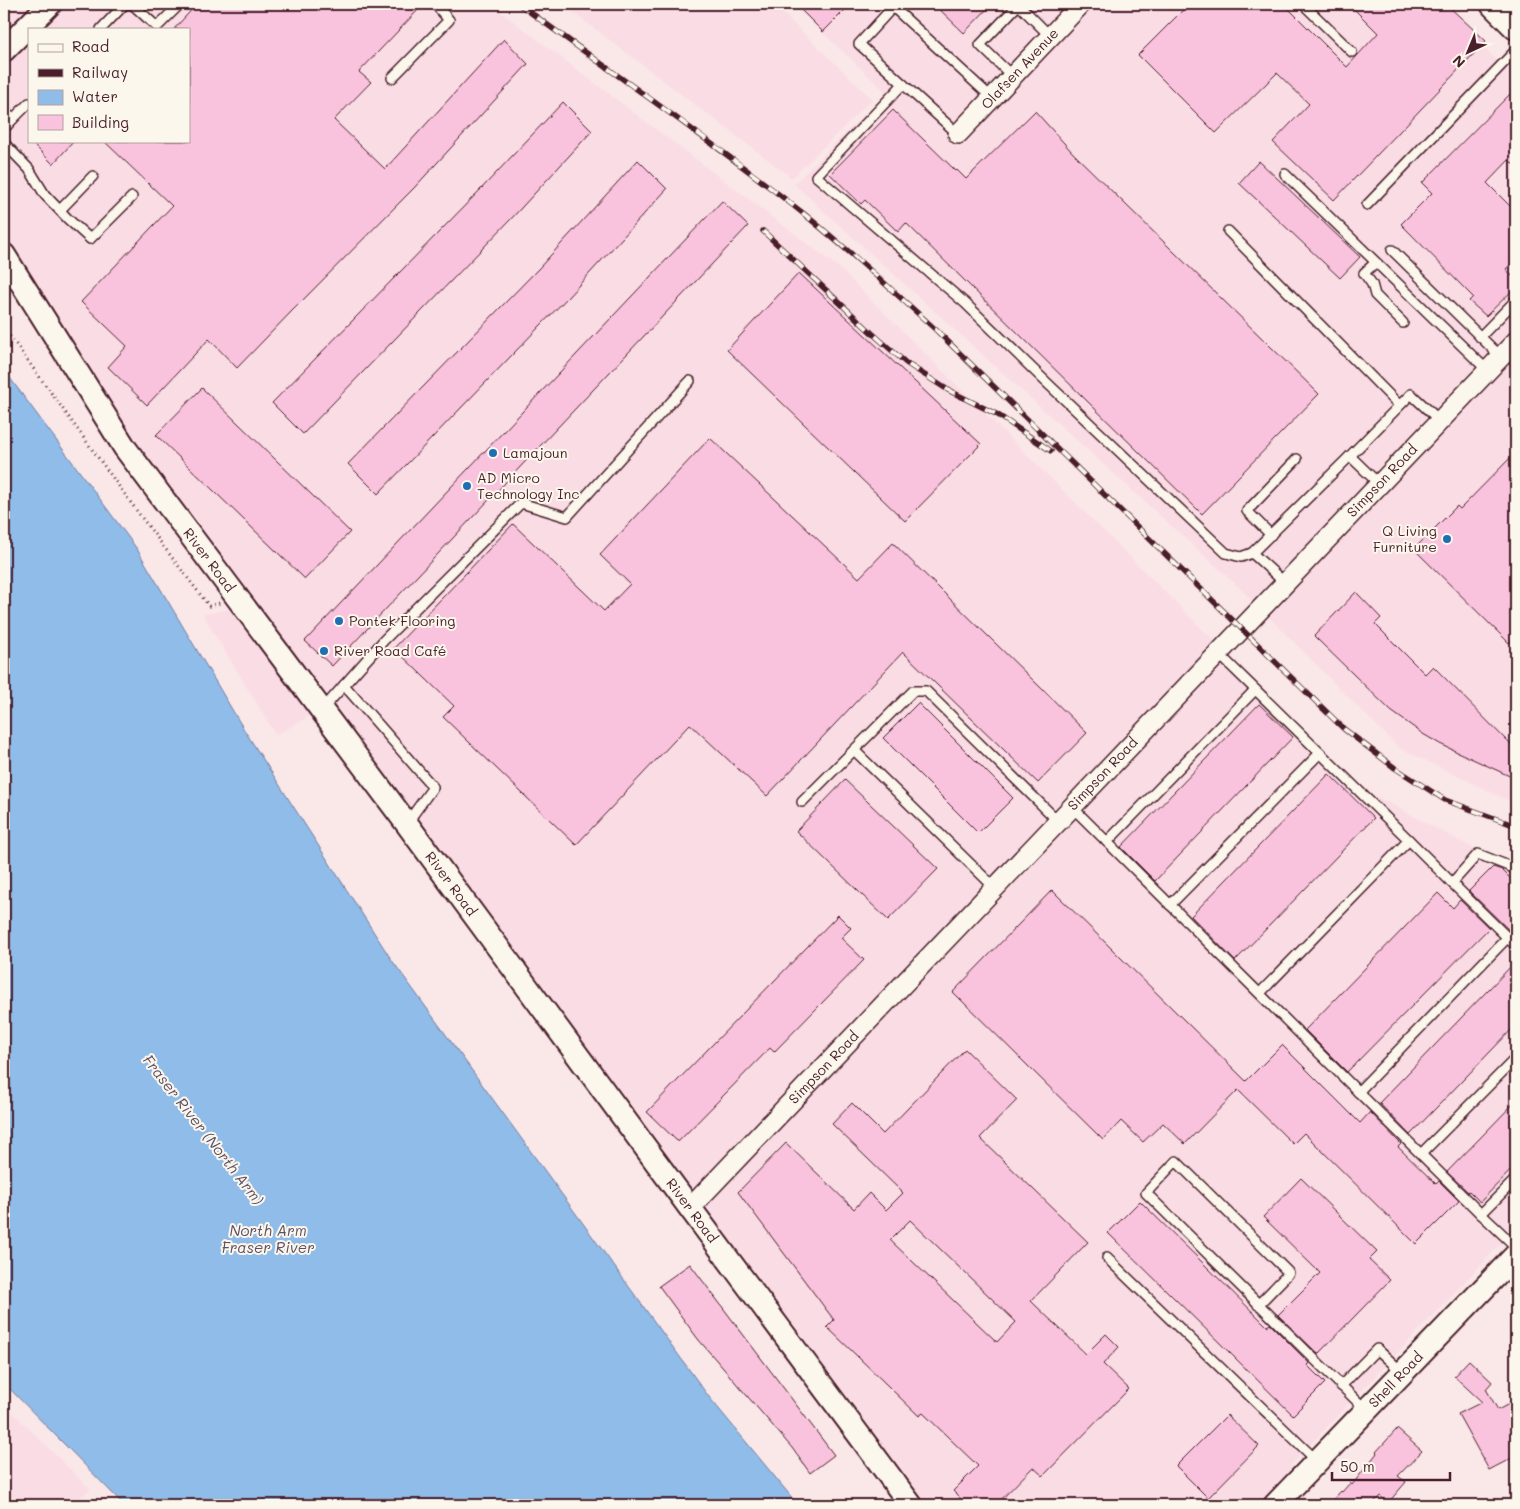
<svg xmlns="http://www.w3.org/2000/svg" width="1520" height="1509" viewBox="0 0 1520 1509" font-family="Mali,sans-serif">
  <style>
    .built { fill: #fadce5; fill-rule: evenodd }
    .water { fill: #90bce9; stroke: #747d9d }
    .building { fill: #f9c3dd; stroke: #4a1f2b; fill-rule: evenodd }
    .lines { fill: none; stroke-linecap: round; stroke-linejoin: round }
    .service-casing { stroke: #4a1f2b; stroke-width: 12 }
    .minor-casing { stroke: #4a1f2b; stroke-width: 22 }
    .tertiary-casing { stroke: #4a1f2b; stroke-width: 26 }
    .secondary-casing { stroke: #4a1f2b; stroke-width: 30 }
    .path { stroke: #4a1f2b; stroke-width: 3; stroke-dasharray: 1 4; stroke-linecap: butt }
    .service { stroke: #fbf7ec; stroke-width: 9 }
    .minor { stroke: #fbf7ec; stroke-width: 19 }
    .tertiary { stroke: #fbf7ec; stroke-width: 22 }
    .secondary { stroke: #fbf7ec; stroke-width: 26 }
    .rail-casing { stroke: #4a1f2b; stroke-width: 5.5 }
    .rail { stroke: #fbf7ec; stroke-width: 4; stroke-dasharray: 11; stroke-linecap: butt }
    .poi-dot { fill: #1f6fb2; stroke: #fbf7ec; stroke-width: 2 }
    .labels { text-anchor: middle; stroke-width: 4; stroke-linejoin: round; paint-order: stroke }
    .street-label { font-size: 14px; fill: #4a1f2b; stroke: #fbf7ec }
    .poi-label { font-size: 14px; fill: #4a1f2b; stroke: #fbf7ec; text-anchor: start }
    .water-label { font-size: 15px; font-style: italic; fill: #5f4e64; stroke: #fbf7ec }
  </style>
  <rect width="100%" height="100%" fill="#fae7e8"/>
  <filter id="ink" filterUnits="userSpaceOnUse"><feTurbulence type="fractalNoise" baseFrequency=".02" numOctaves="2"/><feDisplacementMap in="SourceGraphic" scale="10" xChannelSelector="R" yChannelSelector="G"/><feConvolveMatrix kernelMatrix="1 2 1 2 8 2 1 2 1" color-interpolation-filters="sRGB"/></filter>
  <g filter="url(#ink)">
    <g class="built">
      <path d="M4 4H490L838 267 1363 789 1476 850 1516 866V1228L1291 1465 1283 1505H911L125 448 4 255ZM29 29H189V141H29Z"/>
      <polygon points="562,4 773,4 872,99 792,178"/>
      <polygon points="792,4 1440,4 1516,79 1516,804 1398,747 1240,588 794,184 887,93"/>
      <polygon points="239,607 315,713 276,735 203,615"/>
      <polygon points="4,1404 90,1489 75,1501 79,1505 4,1505"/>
    </g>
    <polygon class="water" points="4,370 137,549 243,728 391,959 709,1397 798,1505 124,1505 4,1383"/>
    <g class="building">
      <polygon points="197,4 412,4 418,10 359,72 371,82 334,120 385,169 504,39 528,64 414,188 291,312 237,368 209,339 147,405 108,367 127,346 81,302 172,206 104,141 189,141 189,29 174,29"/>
      <polygon points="795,4 851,4 823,32"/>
      <polygon points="934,4 992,4 964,33"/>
      <polygon points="1189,4 1284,4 1347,67 1378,33 1349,4 1446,4 1486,41 1334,200 1273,142 1309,104 1277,73 1216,133 1138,55"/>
      <polygon points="1516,88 1516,167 1509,160 1487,183 1516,212 1516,259 1506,269 1516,280 1516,287 1486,316 1469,301 1473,297 1401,224 1432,193 1422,183"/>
      <polygon points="563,102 592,131 511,219 303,434 272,403 482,188"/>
      <polygon points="893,110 956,171 957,170 966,179 1035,111 1073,153 1319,394 1202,514 906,223 898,232 865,200 861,204 830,174"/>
      <polygon points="30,141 74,141 53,164"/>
      <polygon points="638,160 667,189 568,297 378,494 348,464 539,268"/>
      <polygon points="1259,161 1360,257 1340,278 1239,183"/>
      <polygon points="722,201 748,226 332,666 305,641"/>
      <polygon points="799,273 981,444 905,521 727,350"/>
      <polygon points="202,388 350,532 305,579 156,435"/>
      <polygon points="710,438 859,578 893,543 1087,733 1038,783 903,652 767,796 690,724 576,845 443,717 454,706 394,648 513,524 604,611 630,584 600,555"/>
      <polygon points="1516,452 1516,635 1509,643 1414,549 1457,506 1460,509"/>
      <polygon points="1356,592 1381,618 1375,624 1425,674 1433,666 1516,750 1516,779 1440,744 1423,734 1391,711 1314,636"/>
      <polygon points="918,703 1013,798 978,833 883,738"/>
      <polygon points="1259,704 1293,737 1155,881 1121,847"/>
      <polygon points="1329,774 1374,818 1235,961 1191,916"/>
      <polygon points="845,780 938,869 888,920 796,831"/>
      <polygon points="1493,867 1502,870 1516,884 1516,937 1469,891"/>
      <polygon points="1052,890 1246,1081 1282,1045 1360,1123 1370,1112 1401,1144 1398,1147 1436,1184 1439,1181 1459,1201 1416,1244 1304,1133 1293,1144 1238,1090 1185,1144 1163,1123 1143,1142 1121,1121 1103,1140 953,992"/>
      <polygon points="1438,893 1453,908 1460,900 1489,928 1347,1072 1305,1030"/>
      <polygon points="838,915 851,928 841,938 864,960 774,1052 770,1048 678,1142 647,1112"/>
      <polygon points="1516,961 1516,1025 1410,1135 1379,1103"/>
      <path d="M965 1049 1017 1100 980 1138 1088 1242 1031 1301 1086 1354 1106 1334 1119 1347 1103 1364 1129 1389 1043 1476 1033 1467 996 1505H967L953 1491 978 1466 923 1413 919 1416 827 1327 834 1320 738 1192 786 1143 854 1209 869 1193 886 1210 903 1193 832 1124 852 1103 883 1134ZM910 1220 1016 1322 997 1342 890 1240Z"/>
      <polygon points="1516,1101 1516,1165 1480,1202 1469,1191 1468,1192 1447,1172"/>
      <polygon points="1301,1178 1377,1252 1369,1260 1390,1280 1318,1354 1278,1315 1320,1273 1263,1217"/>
      <polygon points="1140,1201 1267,1326 1270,1324 1309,1363 1307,1365 1325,1383 1293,1415 1108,1233"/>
      <polygon points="690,1264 834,1455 810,1473 792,1448 698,1339 659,1286"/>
      <polygon points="1469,1360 1492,1382 1486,1389 1498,1410 1516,1400 1516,1456 1489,1470 1458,1414 1482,1402 1454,1376"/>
      <polygon points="1227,1415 1259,1446 1208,1498 1176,1466"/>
      <polygon points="1397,1429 1422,1451 1398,1476 1406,1482 1388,1503 1380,1496 1371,1505 1328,1505 1341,1491 1342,1492 1350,1483 1352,1485 1377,1453 1376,1452"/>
    </g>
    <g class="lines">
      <defs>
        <g id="service">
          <polyline points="132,4 157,27 180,4"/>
          <polyline points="1018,4 1050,36"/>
          <polyline points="1303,4 1352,52"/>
          <polyline points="101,29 125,4"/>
          <polyline points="1012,76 980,45 1019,4"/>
          <polyline points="392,78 449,20 435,4"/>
          <polyline points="903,84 816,176 965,303 1043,379 1226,553 1241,557 1252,553 1285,583"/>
          <polyline points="4,111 13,119 29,103"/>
          <polyline points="4,129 13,119"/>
          <polyline points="958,134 859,44 893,7 992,98"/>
          <polyline points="4,143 29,169 45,195 68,219 90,239 132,197"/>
          <polyline points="1285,174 1488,371"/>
          <polyline points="1367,205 1516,50"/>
          <polyline points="60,210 93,176"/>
          <polyline points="1228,231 1399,405"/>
          <polyline points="1392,250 1501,357"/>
          <polyline points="1375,263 1364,273 1372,284 1375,295 1403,323"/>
          <polyline points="1480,337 1516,300"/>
          <polyline points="1350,456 1411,394 1440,421"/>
          <polyline points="1271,535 1247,511 1297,459"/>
          <polyline points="1252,553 1350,456 1379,484"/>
          <polyline points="1218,653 1409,840 1260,993"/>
          <polyline points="344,685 433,787 407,823"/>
          <polyline points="322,710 384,640 521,503 567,517 690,381"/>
          <polyline points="854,750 913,691 926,691 1057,820"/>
          <polyline points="802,802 854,750 994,887"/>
          <polyline points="1071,806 1481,1214 1516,1247"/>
          <polyline points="1409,840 1452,883"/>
          <polyline points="1107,842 1255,690"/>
          <polyline points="1516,869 1478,854 1452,883 1516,946"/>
          <polyline points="1170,905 1320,753"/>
          <polyline points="1358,1092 1508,937"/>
          <polyline points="1421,1154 1516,1058"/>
          <polyline points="1481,1214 1516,1179"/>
          <polyline points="1107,1258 1317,1461"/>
          <polyline points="1258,1305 1289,1273 1176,1161 1146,1193 1366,1410"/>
          <polyline points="1341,1386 1377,1349 1402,1372"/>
        </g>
        <g id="minor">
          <path id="s1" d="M958 134 1081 4"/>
          <path id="s2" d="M690 1208C965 919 1239 629 1516 341"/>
        </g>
        <g id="tertiary">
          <polyline points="4,50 50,4"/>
          <path id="s3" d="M4 255 125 448 407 824 690 1208 911 1505"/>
          <path id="s4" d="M1275 1505 1516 1255"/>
        </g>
        <polyline id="secondary" points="1494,4 1516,26"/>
      </defs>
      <use href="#service" class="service-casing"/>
      <use href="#minor" class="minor-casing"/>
      <use href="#tertiary" class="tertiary-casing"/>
      <use href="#secondary" class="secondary-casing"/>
      <g class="path">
        <polyline points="4,328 142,518 209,606 220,603"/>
        <polyline points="1305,1505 1312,1503 1313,1505"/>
      </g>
      <use href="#service" class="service"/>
      <use href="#minor" class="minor"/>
      <use href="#tertiary" class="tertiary"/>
      <use href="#secondary" class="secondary"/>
      <defs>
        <g id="rail">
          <path d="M519 4C614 74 711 140 804 214 849 250 892 290 935 329L1344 729 1395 768 1445 800 1516 826"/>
          <polyline points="763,231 872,333 906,363 948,390 998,415 1051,451"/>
        </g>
      </defs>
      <use href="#rail" class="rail-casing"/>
      <use href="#rail" class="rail"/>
    </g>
  </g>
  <g class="poi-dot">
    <circle cx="493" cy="453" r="5"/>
    <circle cx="467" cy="486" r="5"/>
    <circle cx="1447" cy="539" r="5"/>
    <circle cx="339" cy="621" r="5"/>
    <circle cx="324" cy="651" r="5"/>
  </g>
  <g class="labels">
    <g class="street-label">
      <text dy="5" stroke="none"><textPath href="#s1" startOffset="90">Olafsen Avenue</textPath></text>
      <text dy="5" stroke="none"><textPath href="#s2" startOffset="1004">Simpson Road</textPath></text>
      <text dy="5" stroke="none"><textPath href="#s3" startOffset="368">River Road</textPath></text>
      <text dy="5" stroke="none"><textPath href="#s2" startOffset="599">Simpson Road</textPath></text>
      <text dy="5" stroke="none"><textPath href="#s3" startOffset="772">River Road</textPath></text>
      <text dy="5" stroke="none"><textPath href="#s2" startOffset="194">Simpson Road</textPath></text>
      <text dy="5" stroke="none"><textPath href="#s3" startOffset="1178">River Road</textPath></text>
      <text dy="5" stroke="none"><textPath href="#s4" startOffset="174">Shell Road</textPath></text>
    </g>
    <g class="poi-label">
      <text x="503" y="458">Lamajoun</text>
      <text x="477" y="483">AD Micro<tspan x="477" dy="16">Technology Inc</tspan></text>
      <text x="1437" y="536" text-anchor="end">Q Living<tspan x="1437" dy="16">Furniture</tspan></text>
      <text x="349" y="626">Pontek Flooring</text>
      <text x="334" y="656">River Road Café</text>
    </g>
    <g class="water-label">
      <text transform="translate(203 1130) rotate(52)" y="5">Fraser River (North Arm)</text>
      <text x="268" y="1236">North Arm<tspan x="268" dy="17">Fraser River</tspan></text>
    </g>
  </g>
  <rect width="1520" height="1509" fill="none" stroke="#fbf7ec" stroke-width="20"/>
  <rect x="10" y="10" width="1500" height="1489" fill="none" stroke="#4a1f2b" stroke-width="2" filter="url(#ink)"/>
  <rect x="28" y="28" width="162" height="115" fill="#fbf7ec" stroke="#b4a19f"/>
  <rect x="38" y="44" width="25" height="8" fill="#fbf7ec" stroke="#b4a19f"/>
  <text x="72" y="52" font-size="15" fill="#4a1f2b">Road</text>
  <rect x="38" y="69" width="25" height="8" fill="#4a1f2b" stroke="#b4a19f"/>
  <text x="72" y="78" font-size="15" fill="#4a1f2b">Railway</text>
  <rect x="38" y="90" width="25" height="15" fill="#90bce9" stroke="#b4a19f"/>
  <text x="72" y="102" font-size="15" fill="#4a1f2b">Water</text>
  <rect x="38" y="115" width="25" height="15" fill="#f9c3dd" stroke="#b4a19f"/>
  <text x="72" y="128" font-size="15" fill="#4a1f2b">Building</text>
  <g transform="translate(1468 52) rotate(224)" stroke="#fbf7ec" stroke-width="4" paint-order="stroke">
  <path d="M0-4L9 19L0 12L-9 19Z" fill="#4a1f2b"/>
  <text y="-8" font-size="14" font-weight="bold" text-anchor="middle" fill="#4a1f2b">N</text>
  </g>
  <path d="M1332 1472v8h118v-8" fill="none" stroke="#4a1f2b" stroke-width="2.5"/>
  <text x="1340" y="1472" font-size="15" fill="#4a1f2b" stroke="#fbf7ec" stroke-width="4" paint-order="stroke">50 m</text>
</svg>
